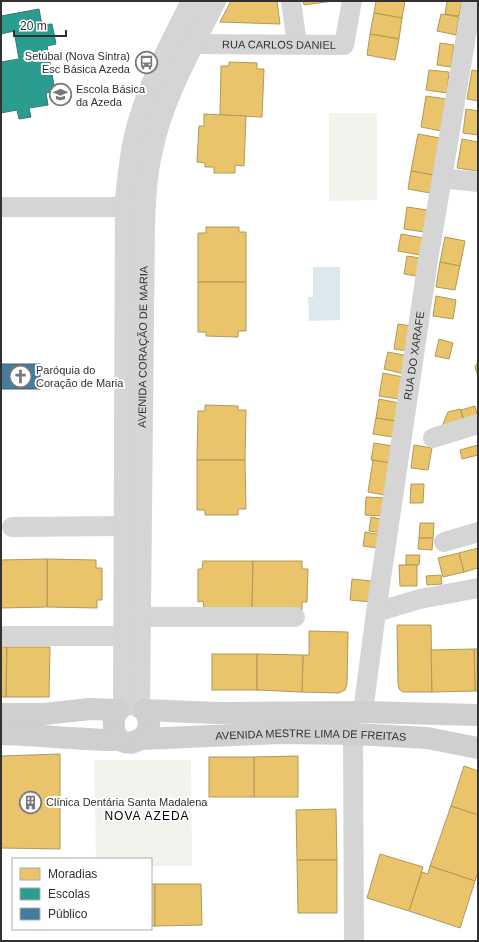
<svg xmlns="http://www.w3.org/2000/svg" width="479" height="942" viewBox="0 0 479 942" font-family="Helvetica,sans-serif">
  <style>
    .green { fill: #f1f3ed }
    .water { fill: #dbe9ef }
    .homes { fill: #e9c46a; stroke: #b29859 }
    .schools { fill: #2a9d8f; stroke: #2c7d73 }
    .public { fill: #457b9d; stroke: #3f657d }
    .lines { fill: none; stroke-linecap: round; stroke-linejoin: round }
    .minor { stroke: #d5d5d5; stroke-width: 20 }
    .tertiary { stroke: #d5d5d5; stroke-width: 22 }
    .secondary { stroke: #cfcfcf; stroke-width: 22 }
    .labels { text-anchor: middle; stroke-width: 4; stroke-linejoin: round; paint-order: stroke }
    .street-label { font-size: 11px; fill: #313131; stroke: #fff }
    .poi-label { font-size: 11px; fill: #313131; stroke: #fff; text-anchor: start }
    .neighbourhood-label { font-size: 12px; letter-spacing: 1px; fill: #000; stroke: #fff }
  </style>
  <rect width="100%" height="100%" fill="#fff"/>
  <g class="green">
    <polygon points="329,113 377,113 377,200 329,201"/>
    <polygon points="94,760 191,760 192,866 151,866 151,859 96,859"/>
  </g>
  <polygon class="water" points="313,267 340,267 340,320 309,321 308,297 313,297"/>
  <g class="homes">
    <polygon points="231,1 277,1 280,24 220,22"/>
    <polygon points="303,1 333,1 304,5"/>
    <polygon points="376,1 405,1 402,18 374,13"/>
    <polygon points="447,1 462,1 459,16 445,14"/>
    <polygon points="374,13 402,18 399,39 370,34"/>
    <polygon points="441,14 459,17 456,35 437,31"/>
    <polygon points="370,34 399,39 395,60 367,55"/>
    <polygon points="440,43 454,45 451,67 437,65"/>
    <polygon points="229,62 257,63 257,69 264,69 262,117 220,115 221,66 229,66"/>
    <polygon points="429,70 449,72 447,93 426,90"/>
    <polygon points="472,70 478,71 478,101 467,99"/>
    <polygon points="426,96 446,99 441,131 421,127"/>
    <polygon points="466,109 478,111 478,135 463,133"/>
    <polygon points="204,114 246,116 244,166 235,165 235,173 214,173 214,167 205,167 205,163 197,162 199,126 204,126"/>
    <polygon points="418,134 440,138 433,175 411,171"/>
    <polygon points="462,139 478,142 478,171 457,168"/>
    <polygon points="411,171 433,175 430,193 408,189"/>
    <polygon points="407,207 427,210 424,232 404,229"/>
    <polygon points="206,227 239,227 239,232 246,232 246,282 198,282 198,233 206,233"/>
    <polygon points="401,234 423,238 420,255 398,251"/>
    <polygon points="445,237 465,241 460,266 440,262"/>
    <polygon points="407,256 420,258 417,276 404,274"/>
    <polygon points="440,262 460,266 455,290 436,287"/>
    <polygon points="198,282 246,282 246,331 238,331 238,337 206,336 206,332 198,332"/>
    <polygon points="436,296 456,300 453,319 433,316"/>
    <polygon points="398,324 412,326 408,351 394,349"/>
    <polygon points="439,339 453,343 449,359 435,356"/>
    <polygon points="388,352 408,356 404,374 384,369"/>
    <polygon points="478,362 478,376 475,367"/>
    <polygon points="383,373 403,377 399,399 379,396"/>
    <polygon points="379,399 399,403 396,421 376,418"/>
    <polygon points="205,405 238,406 238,410 246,410 245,460 197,460 198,411 205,411"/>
    <polygon points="475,406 478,418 464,422 461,410"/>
    <polygon points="460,409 464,422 441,429 448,412"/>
    <polygon points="376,418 396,421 393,437 373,434"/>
    <polygon points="374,443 393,446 390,463 371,460"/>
    <polygon points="414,445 432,448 428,470 411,468"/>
    <polygon points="478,445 478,455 462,459 460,450"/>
    <polygon points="197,460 245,460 246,509 238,509 238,515 205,515 205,510 197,510"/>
    <polygon points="373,460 390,463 385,495 368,492"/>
    <polygon points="411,484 424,484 423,503 410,503"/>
    <polygon points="366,497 385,498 383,516 365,515"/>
    <polygon points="371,517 385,520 383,533 369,531"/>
    <polygon points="420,523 434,523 433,538 419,538"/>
    <polygon points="365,532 381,535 378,548 363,546"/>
    <polygon points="419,538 433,538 432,550 418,549"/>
    <polygon points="478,548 478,568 464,572 459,553"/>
    <polygon points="459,553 464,572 443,577 438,558"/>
    <polygon points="406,555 420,555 419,565 406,565"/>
    <polygon points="47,559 96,560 96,568 102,568 102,600 97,600 97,608 47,607"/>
    <polygon points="47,559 47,607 1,608 1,560"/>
    <polygon points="203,561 253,561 252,609 204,609 203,601 198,602 198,569 202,569"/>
    <polygon points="253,561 302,561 302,569 308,569 307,602 302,602 302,610 252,609"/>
    <polygon points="399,565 417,565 417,586 400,586"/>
    <polygon points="441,575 442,584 427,585 426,576"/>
    <polygon points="352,579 372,581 371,602 350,600"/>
    <polygon points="397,625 431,625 432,692 403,692 399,689 398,683"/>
    <polygon points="309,631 348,632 347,684 345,690 339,693 302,692 303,655 309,655"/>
    <polygon points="1,647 7,647 6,697 1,697"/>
    <polygon points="7,647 50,647 49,697 6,697"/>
    <polygon points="474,649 478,649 478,691 475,691"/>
    <polygon points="474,649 475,691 432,692 431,650"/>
    <rect x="212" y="654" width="45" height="36"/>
    <polygon points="257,654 303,655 302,692 257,690"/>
    <polygon points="60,754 60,849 1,848 1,756"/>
    <polygon points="298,756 298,797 254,797 254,757"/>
    <rect x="209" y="757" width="45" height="40"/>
    <polygon points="464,766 478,771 478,815 451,806"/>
    <polygon points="451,806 478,815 478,872 475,881 430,866"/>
    <polygon points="336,809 337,860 297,860 296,810"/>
    <polygon points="380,854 423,867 409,911 367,898"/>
    <polygon points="297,860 337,860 337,913 298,913"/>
    <polygon points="430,866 475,881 460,928 409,911 422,872 428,874"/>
    <rect x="151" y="884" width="4" height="42"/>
    <polygon points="155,884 201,884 202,925 155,926"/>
  </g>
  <polygon class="schools" points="39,9 42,25 52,24 56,44 47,46 55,91 46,93 48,105 29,108 31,117 19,119 17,110 1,113 1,62 19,59 14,31 1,34 1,16"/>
  <rect class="public" x="1" y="364" width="39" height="25"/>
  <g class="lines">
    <g class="minor">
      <polyline points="291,1 297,44"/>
      <path id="s1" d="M194 44 344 45 352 1"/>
      <polyline points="442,178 478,182"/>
      <polyline points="1,207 126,207"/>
      <polyline points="433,438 478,424"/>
      <polyline points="12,527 124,526"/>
      <polyline points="444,542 478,532"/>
      <polyline points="376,612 420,599 478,588"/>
      <polyline points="141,617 295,617"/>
      <polyline points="1,636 123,636"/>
      <path id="s2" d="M363 712 376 612 428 260 472 1"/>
      <polyline points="353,734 354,941"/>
    </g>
    <g class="tertiary">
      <path d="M118 710 124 706 126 199C129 173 131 146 139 121 151 79 173 40 192 1"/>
      <path id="s3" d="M144 710 139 707 144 223C145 199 146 174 152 150 163 97 191 49 215 1"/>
    </g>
    <g class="secondary">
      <path d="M118 710C114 716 113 721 114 728 118 758 164 737 144 710L217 713 363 712 478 715"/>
      <polyline points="1,714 44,714 90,709 118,710"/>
      <path d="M1 734C41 735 80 740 120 740"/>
      <path id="s4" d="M142 739 280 733 353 734 427 738 478 748"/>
    </g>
  </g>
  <defs>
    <symbol id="bus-ring" viewBox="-11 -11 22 22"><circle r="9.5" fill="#fff" stroke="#797979" stroke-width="1.5"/><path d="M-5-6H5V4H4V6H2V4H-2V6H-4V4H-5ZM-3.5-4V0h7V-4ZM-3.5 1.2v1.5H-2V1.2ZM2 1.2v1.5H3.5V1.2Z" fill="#797979"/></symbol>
    <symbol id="school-ring" viewBox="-11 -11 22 22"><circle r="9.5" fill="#fff" stroke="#797979" stroke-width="1.5"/><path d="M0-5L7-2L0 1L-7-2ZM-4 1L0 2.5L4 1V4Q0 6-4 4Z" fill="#797979"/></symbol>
    <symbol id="church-ring" viewBox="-11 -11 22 22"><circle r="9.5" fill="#fff" stroke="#797979" stroke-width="1.5"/><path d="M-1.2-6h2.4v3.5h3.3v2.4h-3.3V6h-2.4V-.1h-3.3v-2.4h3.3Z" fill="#797979"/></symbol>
    <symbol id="building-ring" viewBox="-11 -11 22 22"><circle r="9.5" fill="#fff" stroke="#797979" stroke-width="1.5"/><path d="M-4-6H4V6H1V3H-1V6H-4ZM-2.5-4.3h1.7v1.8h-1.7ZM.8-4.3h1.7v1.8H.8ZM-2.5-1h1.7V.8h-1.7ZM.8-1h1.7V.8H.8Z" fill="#797979"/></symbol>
  </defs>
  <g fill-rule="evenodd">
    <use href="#bus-ring" x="134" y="50" width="25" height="25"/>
    <use href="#school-ring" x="48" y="82" width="25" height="25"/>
    <use href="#church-ring" x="8" y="364" width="25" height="25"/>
    <use href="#building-ring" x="18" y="790" width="25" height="25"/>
  </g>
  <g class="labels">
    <g class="street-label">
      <text dy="4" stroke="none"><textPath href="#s1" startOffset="85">RUA CARLOS DANIEL</textPath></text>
      <text dy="4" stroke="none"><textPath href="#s3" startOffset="366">AVENIDA CORAÇÃO DE MARIA</textPath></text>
      <text dy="4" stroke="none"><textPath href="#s2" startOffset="360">RUA DO XARAFE</textPath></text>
      <text dy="4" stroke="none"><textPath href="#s4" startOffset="169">AVENIDA MESTRE LIMA DE FREITAS</textPath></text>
    </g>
    <g class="poi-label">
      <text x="130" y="60" text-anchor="end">Setúbal (Nova Sintra)<tspan x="130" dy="13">Esc Básica Azeda</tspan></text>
      <text x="76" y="93">Escola Básica<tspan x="76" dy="13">da Azeda</tspan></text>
      <text x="36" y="374">Paróquia do<tspan x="36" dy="13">Coração de Maria</tspan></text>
      <text x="46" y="806">Clínica Dentária Santa Madalena</text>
    </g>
    <g class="neighbourhood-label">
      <text x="147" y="820">NOVA AZEDA</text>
    </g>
  </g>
  <rect width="479" height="942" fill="none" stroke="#313131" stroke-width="4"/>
  <rect x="12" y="858" width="140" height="72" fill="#ffffff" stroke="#adadad"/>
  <rect x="20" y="868" width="20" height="12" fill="#e9c46a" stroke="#adadad"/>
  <text x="48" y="878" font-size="12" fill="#313131">Moradias</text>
  <rect x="20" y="888" width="20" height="12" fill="#2a9d8f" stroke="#adadad"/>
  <text x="48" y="898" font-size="12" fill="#313131">Escolas</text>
  <rect x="20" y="908" width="20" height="12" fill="#457b9d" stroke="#adadad"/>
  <text x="48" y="918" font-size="12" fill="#313131">Público</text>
  <path d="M14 30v6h52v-6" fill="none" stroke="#313131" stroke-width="2"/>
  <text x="20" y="30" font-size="12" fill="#313131" stroke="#ffffff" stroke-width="3" paint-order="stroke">20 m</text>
</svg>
